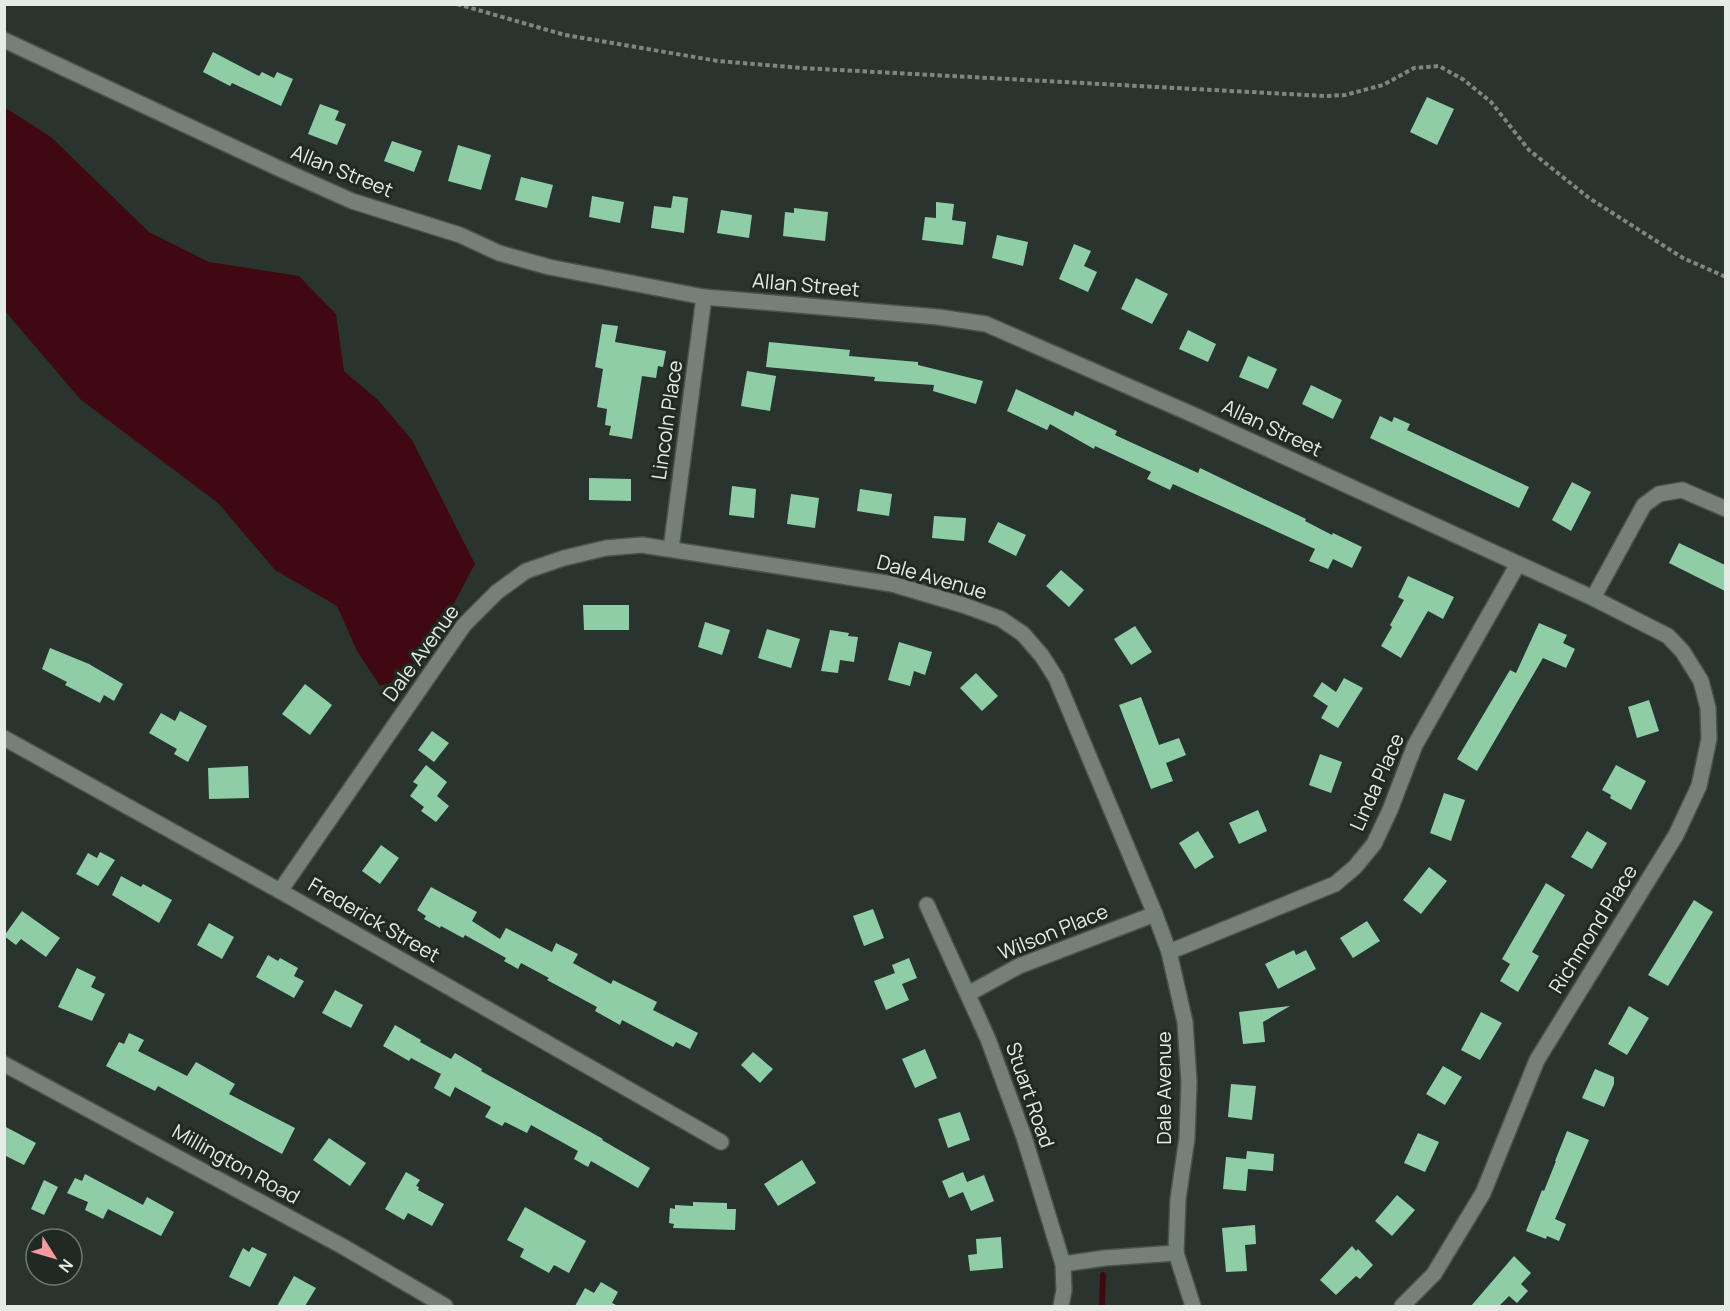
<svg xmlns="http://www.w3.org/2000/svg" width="1730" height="1311" viewBox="0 0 1730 1311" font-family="Manrope,sans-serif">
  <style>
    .water { fill: #400912 }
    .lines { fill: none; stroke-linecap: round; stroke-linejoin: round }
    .stream { stroke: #400912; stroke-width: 6 }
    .building { fill: #8fcda7 }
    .street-casing { stroke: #49524c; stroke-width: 18 }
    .path { stroke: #7d8680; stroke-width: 4; stroke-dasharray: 4.5 3; stroke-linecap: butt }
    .street { stroke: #748078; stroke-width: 15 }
    .labels { text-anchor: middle; stroke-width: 6; stroke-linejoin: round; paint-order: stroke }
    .street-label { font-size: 20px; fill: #e5ece7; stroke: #202a24 }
  </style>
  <rect width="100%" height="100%" fill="#2a342e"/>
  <polygon class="water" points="4,107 51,137 149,232 209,262 299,276 336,314 344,371 379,401 412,440 475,564 436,637 400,680 380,686 357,651 337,606 275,570 218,503 80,399 5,311"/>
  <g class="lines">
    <polyline class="stream" points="1102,1306 1103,1275"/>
  </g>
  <g class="building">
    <polygon points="213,52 259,76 262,72 274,78 277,72 293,79 281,106 232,83 230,86 203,72"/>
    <polygon points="1427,97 1454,109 1437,145 1410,132"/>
    <polygon points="320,104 339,111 335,120 346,124 337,145 308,134"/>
    <polygon points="392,141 422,151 414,172 384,161"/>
    <polygon points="458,145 491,155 481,190 448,181"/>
    <polygon points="521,177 553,185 547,208 515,200"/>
    <polygon points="592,196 624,202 620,223 589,217"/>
    <polygon points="673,196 688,198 684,233 651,228 654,206 671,208"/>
    <polygon points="936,202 954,204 952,220 966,222 963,245 922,240 925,217 936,218"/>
    <polygon points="794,208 828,212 825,241 783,236 785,212 794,213"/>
    <polygon points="721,210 752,215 749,238 717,233"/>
    <polygon points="997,235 1028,242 1023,266 992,258"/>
    <polygon points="1074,244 1091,251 1084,266 1097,272 1088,292 1059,279"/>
    <polygon points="1136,278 1168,294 1152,324 1121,309"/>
    <polygon points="602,324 618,326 615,342 666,351 663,367 658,366 656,378 642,376 632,439 609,435 611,426 605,425 607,409 597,407 603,369 595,367"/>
    <polygon points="1188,330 1216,344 1208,362 1179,349"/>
    <polygon points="769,342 850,350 849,356 918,362 918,365 983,381 976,404 933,391 934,385 874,381 875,377 766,367"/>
    <polygon points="1248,356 1277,369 1268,389 1239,377"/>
    <polygon points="747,371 776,376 770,411 741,406"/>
    <polygon points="1311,385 1342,400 1333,419 1302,404"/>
    <polygon points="1016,389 1073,416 1075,411 1117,431 1115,435 1198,473 1200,468 1306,519 1305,521 1332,535 1333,533 1362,547 1352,568 1333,559 1328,569 1309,561 1315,549 1173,484 1170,490 1147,479 1151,472 1095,446 1094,449 1050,424 1047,430 1007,411"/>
    <polygon points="1380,416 1392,422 1394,417 1410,424 1407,430 1529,487 1519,508 1370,438"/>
    <polygon points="589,478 631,479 631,501 589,500"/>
    <polygon points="1572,482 1591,492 1571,531 1552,520"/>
    <polygon points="732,486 756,489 754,518 729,515"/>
    <polygon points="860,489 892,494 889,516 857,511"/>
    <polygon points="791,494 819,498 815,528 787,524"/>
    <polygon points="934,516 966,518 964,541 932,538"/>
    <polygon points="998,522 1026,535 1016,556 988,542"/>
    <polygon points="1679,543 1725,565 1725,591 1669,563"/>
    <polygon points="1061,570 1084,590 1069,607 1046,586"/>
    <polygon points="1408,576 1454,597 1443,619 1428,611 1401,658 1381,646 1392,627 1390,625 1404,600 1398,597"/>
    <polygon points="583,605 629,605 629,630 584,630"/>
    <polygon points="705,622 730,630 722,655 698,647"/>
    <polygon points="1539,623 1567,635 1563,643 1575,649 1566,668 1543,658 1477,771 1457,759 1510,670 1516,673"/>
    <polygon points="1135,626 1152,652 1131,665 1114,639"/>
    <polygon points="767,629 800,639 791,668 758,658"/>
    <polygon points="830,630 849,633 848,636 858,637 854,662 840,660 838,673 821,671"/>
    <polygon points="899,642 932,652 925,675 914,671 910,686 888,680"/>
    <polygon points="50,648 89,664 123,684 114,701 104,695 100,703 65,685 67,682 42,669"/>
    <polygon points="976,673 998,696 982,711 960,688"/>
    <polygon points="1344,678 1363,688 1338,728 1321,718 1328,706 1313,696 1322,682 1336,692"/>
    <polygon points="305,684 332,705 310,735 282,714"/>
    <polygon points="1141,697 1159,745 1179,738 1186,755 1166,763 1173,781 1151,789 1119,705"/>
    <polygon points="1649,700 1659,731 1637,738 1628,707"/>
    <polygon points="180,711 207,726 188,762 174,754 177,749 149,733 161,713 175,721"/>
    <polygon points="432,731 449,743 434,762 418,750"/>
    <polygon points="1320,754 1342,762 1331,793 1309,785"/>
    <polygon points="426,765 447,782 437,796 449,806 436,822 421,811 424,807 410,796 418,785 413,782"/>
    <polygon points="1616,765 1646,781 1631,810 1610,798 1611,795 1602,790"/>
    <polygon points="248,766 249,798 209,799 208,768"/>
    <polygon points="1444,793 1465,800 1451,841 1430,833"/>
    <polygon points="1258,810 1267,831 1239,844 1229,823"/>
    <polygon points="1198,831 1214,857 1195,869 1179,843"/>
    <polygon points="1587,831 1607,843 1592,869 1571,857"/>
    <polygon points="381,845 399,858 380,884 362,871"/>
    <polygon points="100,852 115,860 98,886 76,874 88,853 97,858"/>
    <polygon points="1429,867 1447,881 1421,914 1403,900"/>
    <polygon points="121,876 141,887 143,884 172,900 159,923 112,895"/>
    <polygon points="1546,883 1565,895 1532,952 1539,956 1518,992 1500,981 1510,964 1502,959"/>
    <polygon points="431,887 477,912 472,921 500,939 506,928 552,952 556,943 578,954 573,963 611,984 613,980 657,1002 653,1010 698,1033 690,1049 676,1042 673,1047 622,1020 620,1025 595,1011 597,1007 547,980 549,978 521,963 518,969 504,961 506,958 465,935 463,938 441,926 440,928 424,919 426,916 417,910"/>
    <polygon points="1694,900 1713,912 1668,986 1648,975"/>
    <polygon points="873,909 884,938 864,946 853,916"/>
    <polygon points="22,911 60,938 46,957 21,939 16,945 4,936"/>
    <polygon points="1367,921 1380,941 1353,958 1340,938"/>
    <polygon points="209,923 234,937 222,959 197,945"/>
    <polygon points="1294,950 1296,955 1306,950 1316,969 1278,989 1265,964"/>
    <polygon points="268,955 278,961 280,958 282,959 298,968 294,976 304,981 294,998 256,977"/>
    <polygon points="909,958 917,978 902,984 909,1000 886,1010 874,981 895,973 892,965"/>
    <polygon points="77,968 96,977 91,987 105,994 92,1021 58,1007"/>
    <polygon points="335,990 363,1005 351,1028 322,1013"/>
    <polygon points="1290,1006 1263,1022 1265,1042 1243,1044 1239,1012"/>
    <polygon points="1629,1006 1649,1018 1627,1055 1608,1044"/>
    <polygon points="1481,1012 1502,1023 1480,1060 1461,1050"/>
    <polygon points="395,1025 421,1040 420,1042 451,1059 455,1053 482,1069 481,1071 603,1139 602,1140 650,1168 638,1188 591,1161 588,1167 574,1159 578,1151 531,1125 527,1133 505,1122 502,1126 485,1117 491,1107 455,1087 450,1097 434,1088 441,1074 411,1058 409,1061 383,1046"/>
    <polygon points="129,1033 144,1040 138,1051 187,1076 196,1062 235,1084 229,1094 295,1128 282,1154 158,1086 155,1091 106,1066 119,1042 124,1044"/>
    <polygon points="925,1049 937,1078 915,1088 902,1059"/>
    <polygon points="753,1052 773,1069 760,1083 741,1065"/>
    <polygon points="1443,1066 1462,1077 1445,1105 1426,1094"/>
    <polygon points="1595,1069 1614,1077 1614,1084 1604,1107 1582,1098"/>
    <polygon points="1231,1084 1256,1086 1252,1120 1228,1117"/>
    <polygon points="960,1112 970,1140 948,1148 938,1119"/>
    <polygon points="4,1126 36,1143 24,1165 4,1155"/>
    <polygon points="1567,1131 1589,1140 1555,1219 1566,1224 1559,1241 1547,1236 1546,1239 1526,1231 1542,1190 1544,1191 1556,1161 1555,1161"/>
    <polygon points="1418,1133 1439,1142 1425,1172 1404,1163"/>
    <polygon points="329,1138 366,1163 350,1186 313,1160"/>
    <polygon points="1247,1151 1274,1154 1273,1171 1248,1169 1246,1191 1223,1189 1226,1157 1246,1159"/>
    <polygon points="802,1160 816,1183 778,1206 764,1184"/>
    <polygon points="406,1172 420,1180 416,1186 419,1187 418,1190 444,1204 432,1226 408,1213 404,1220 385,1209"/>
    <polygon points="963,1172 967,1182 984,1175 994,1201 971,1211 963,1192 949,1198 942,1181"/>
    <polygon points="85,1174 143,1205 147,1197 174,1212 161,1236 108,1209 103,1219 85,1210 88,1202 67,1193 75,1178 82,1181"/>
    <polygon points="44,1180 58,1187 44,1215 31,1209"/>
    <polygon points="1397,1195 1415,1210 1392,1236 1375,1221"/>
    <polygon points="693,1202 727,1203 727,1209 736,1209 735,1230 673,1228 674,1224 669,1223 670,1208 675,1209 675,1205 693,1206"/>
    <polygon points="525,1207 586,1241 569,1273 554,1265 549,1273 520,1257 524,1249 507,1240"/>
    <polygon points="1255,1225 1256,1244 1245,1245 1247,1271 1226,1272 1222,1228"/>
    <polygon points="1001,1237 1003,1268 970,1271 968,1255 977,1254 976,1239"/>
    <polygon points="1352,1246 1356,1251 1358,1249 1373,1265 1360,1279 1356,1276 1336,1295 1320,1280"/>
    <polygon points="252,1247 267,1254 250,1287 229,1277 243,1248 249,1252"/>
    <polygon points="1514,1256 1531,1273 1521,1284 1528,1291 1517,1303 1509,1296 1499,1306 1471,1306"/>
    <polygon points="294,1276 316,1288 305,1306 277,1306"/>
    <polygon points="601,1282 618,1292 612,1303 618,1306 575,1306 585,1288 594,1293"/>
  </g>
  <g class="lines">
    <defs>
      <g id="street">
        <polyline points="4,40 278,168 352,201 460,235 499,253 549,267 704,297 938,317 986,324 1196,416 1593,598 1668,636 1683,652 1701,681 1708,708 1709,739 1699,786 1676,835 1537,1060 1483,1193 1434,1274 1402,1306"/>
        <polyline points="671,549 704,297"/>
        <polyline points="1593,598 1644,505 1659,494 1682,490 1726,509"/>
        <polyline points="4,738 280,891 721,1142"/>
        <polyline points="280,891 464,625 497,592 526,571 564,558 606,548 642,545 892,584 963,605 1001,619 1023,634 1042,656 1056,678 1155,914 1169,952 1185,1022 1189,1082 1187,1138 1178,1199 1176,1253 1193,1306"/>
        <polyline points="927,905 988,1039 1024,1137 1063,1264 1064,1290 1061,1306"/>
        <polyline points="1169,952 1335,884 1355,867 1374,844 1390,810 1415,745 1518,564"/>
        <polyline points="968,994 1019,966 1155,914"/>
        <polyline points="4,1064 342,1246 445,1306"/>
        <polyline points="1063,1264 1105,1258 1176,1253"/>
      </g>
    </defs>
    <use href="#street" class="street-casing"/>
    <polyline class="path" points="457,4 565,35 718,61 802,68 1325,96 1345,95 1383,85 1414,68 1439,66 1464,80 1491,102 1529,150 1589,198 1683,258 1726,277"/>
    <use href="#street" class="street"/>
  </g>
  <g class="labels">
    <g class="street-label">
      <text transform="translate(342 171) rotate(22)" y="7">Allan Street</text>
      <text transform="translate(806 285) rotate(5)" y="7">Allan Street</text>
      <text transform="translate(667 420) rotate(-82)" y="7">Lincoln Place</text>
      <text transform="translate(1272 428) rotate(25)" y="7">Allan Street</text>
      <text transform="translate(932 577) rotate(16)" y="7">Dale Avenue</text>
      <text transform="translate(421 653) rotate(-54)" y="7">Dale Avenue</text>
      <text transform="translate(1377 782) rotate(-66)" y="7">Linda Place</text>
      <text transform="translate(374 920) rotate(30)" y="7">Frederick Street</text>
      <text transform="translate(1593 929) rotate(-58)" y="7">Richmond Place</text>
      <text transform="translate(1053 932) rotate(-22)" y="7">Wilson Place</text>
      <text transform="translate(1164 1088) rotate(-90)" y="7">Dale Avenue</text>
      <text transform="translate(1030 1095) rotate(71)" y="7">Stuart Road</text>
      <text transform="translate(236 1164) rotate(29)" y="7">Millington Road</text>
    </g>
  </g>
  <rect width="1730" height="1311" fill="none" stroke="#e5ece7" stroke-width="12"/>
  <g transform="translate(54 1257) rotate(127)"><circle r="28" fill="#202a24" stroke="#6f7872" stroke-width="1.5"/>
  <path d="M0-4.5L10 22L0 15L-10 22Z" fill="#f59b9e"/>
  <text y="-9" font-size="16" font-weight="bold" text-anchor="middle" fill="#e5ece7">N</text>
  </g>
</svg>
